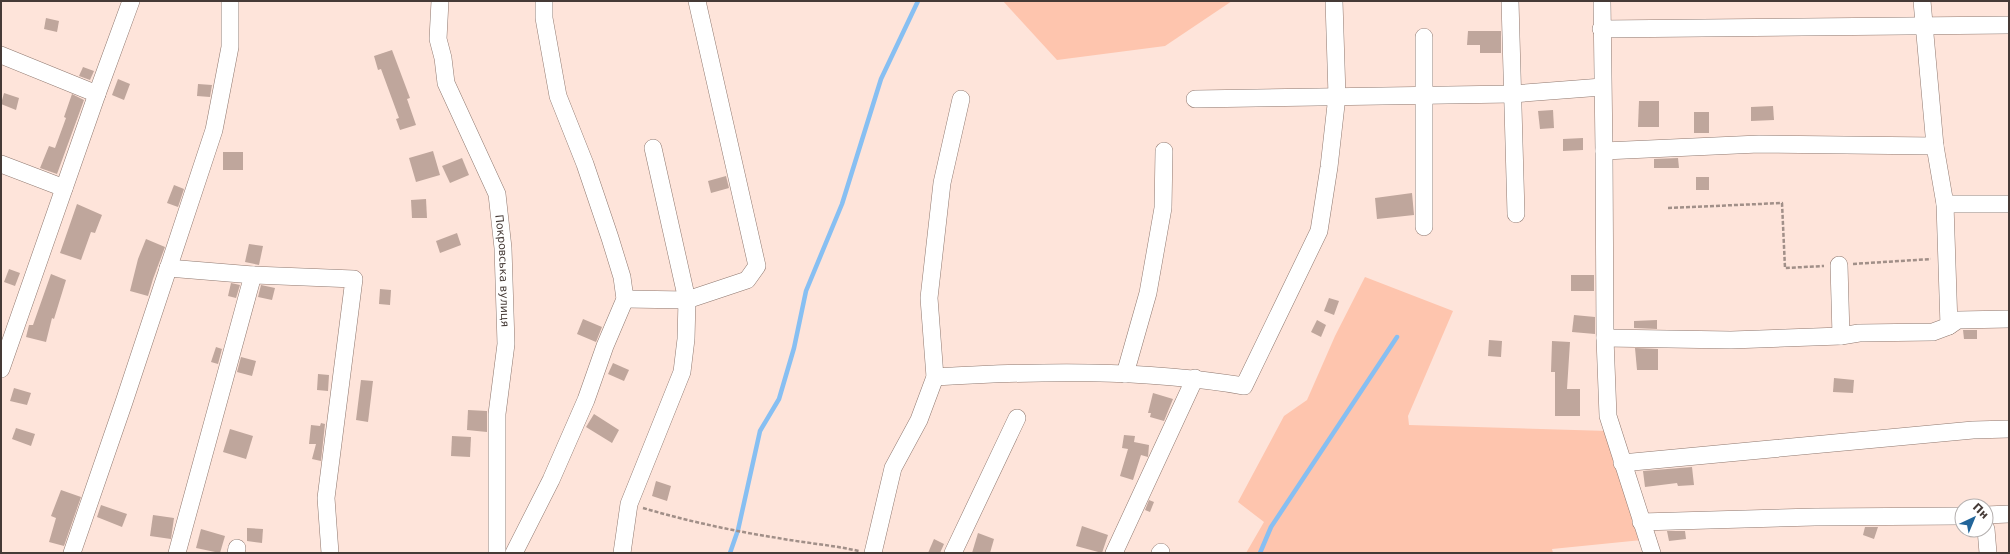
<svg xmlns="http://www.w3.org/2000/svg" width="2010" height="554" viewBox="0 0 2010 554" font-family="'DejaVu Sans',sans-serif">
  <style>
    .green { fill: #fec5ae }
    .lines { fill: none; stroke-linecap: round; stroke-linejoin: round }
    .stream { stroke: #87bff2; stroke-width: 4.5 }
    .building { fill: #bfa69c }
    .minor-casing { stroke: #8f786f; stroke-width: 18 }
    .path { stroke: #a18f88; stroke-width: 2.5; stroke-dasharray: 4 2; stroke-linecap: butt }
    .minor { stroke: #fff; stroke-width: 17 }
    .labels { text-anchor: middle; stroke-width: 3; stroke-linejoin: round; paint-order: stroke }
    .street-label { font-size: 11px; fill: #453a36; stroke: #fff }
  </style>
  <rect width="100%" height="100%" fill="#fee4da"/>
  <g class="green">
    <polygon points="1003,1 1232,1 1165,46 1057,60"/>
    <polygon points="1365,277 1453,311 1408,416 1409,425 1608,431 1642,540 1552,549 1553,553 1246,553 1264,522 1238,502 1284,416 1307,400 1335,336"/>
  </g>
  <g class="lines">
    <g class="stream">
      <polyline points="730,553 738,530 760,431 779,399 794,348 806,291 842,204 881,79 918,1"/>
      <polyline points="1260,553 1271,527 1397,337"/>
    </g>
  </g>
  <g class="building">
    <polygon points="46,18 59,21 57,32 44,29"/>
    <polygon points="1468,31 1501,31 1501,53 1480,53 1480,45 1467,45"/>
    <polygon points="392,50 410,98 407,99 416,125 400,130 396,119 399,118 381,69 378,70 374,56"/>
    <polygon points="83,67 94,71 90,80 79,76"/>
    <polygon points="118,79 130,84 124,100 112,95"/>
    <polygon points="198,84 212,85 210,97 197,96"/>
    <polygon points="4,93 19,98 16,110 1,104"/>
    <polygon points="72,94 84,100 57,174 40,168 49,146 55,148 66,118 64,117"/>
    <polygon points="1639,101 1659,101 1659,127 1638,127"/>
    <polygon points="1773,106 1774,120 1751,121 1751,107"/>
    <polygon points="1553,110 1554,128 1540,129 1538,111"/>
    <rect x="1694" y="112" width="15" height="21"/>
    <polygon points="1583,138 1583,150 1563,151 1563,139"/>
    <polygon points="433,151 440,175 416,182 409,158"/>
    <rect x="223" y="152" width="20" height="18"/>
    <polygon points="462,158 469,175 450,183 442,166"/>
    <polygon points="1678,158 1679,168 1654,168 1654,159"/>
    <polygon points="726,176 729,188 711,193 708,181"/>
    <rect x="1696" y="177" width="13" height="13"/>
    <polygon points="174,185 184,189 178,207 167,203"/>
    <polygon points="1412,193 1414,215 1377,219 1375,198"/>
    <polygon points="426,199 427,218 412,218 411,200"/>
    <polygon points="77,204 102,215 95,233 91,232 81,260 60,253"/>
    <polygon points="457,233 461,245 440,253 436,241"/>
    <polygon points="146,239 165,247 153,279 148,296 130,291 138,259"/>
    <polygon points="249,244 263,246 259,265 245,262"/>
    <polygon points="9,269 20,273 15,286 4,282"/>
    <polygon points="51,274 66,280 54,319 52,318 46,342 26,337 29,325 33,325"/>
    <rect x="1571" y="275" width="23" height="16"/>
    <polygon points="231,283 240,285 236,298 228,296"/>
    <polygon points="261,285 275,288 272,300 258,297"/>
    <polygon points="380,289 391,290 390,305 379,304"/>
    <polygon points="1329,298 1339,301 1334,315 1324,311"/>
    <polygon points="1574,315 1595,317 1595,334 1572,332"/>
    <polygon points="583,319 602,327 596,342 577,334"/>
    <polygon points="1317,320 1326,325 1321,337 1311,332"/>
    <polygon points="1657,320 1657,329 1634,328 1634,321"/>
    <polygon points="1963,330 1977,330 1977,339 1964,339"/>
    <polygon points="1489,340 1502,341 1501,357 1488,356"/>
    <polygon points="1552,341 1570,342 1567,389 1580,389 1580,416 1555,416 1555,372 1551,372"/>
    <polygon points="216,347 222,349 218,364 211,362"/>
    <polygon points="1635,348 1658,349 1658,370 1637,370"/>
    <polygon points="241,357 256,361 252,376 237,372"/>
    <polygon points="613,363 629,370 624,381 608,374"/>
    <polygon points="318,374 329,375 328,391 317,390"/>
    <polygon points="1834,378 1854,380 1853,393 1833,392"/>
    <polygon points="361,380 373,381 368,422 356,420"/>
    <polygon points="14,388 31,393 27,405 10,401"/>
    <polygon points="1153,393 1173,399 1164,421 1150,417 1151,413 1148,413"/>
    <polygon points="468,410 487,411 487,432 467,430"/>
    <polygon points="594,414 619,430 612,443 586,427"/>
    <polygon points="321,423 325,424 321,461 312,459 316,444 309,444 311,425 320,426"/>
    <polygon points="16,428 35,434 31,446 12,439"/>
    <polygon points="230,429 253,436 246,459 223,452"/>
    <polygon points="1124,435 1135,436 1134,442 1149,445 1148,457 1141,455 1133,480 1120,476 1128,449 1122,448"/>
    <polygon points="452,436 471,437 470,457 451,456"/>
    <polygon points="1692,467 1694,485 1678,486 1677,483 1645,487 1643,471"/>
    <polygon points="656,481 671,486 667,501 652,496"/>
    <polygon points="61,490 81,497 64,546 49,542 56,518 51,516"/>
    <polygon points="1149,500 1154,502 1150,512 1145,510"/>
    <polygon points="101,505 127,514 122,527 97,517"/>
    <polygon points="153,515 174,518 171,539 150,536"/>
    <polygon points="1082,526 1108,535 1102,553 1076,546"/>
    <polygon points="1865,527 1878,527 1874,539 1863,535"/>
    <polygon points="247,528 263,529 262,543 247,541"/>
    <polygon points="201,529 225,536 220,553 196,548"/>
    <polygon points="1667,531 1685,531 1686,539 1669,541"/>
    <polygon points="978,533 994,539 990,553 972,553"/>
    <polygon points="934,539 944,544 940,553 928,553"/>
  </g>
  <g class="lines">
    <defs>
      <g id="minor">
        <path id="s1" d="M440 1 438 39 443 58 446 83 497 194 503 248 506 344 497 414V553"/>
        <polyline points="1510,1 1516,214"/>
        <polyline points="1602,1 1604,151 1605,338 1608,416 1652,553"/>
        <polyline points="1922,1 1935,146 1945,204 1949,326"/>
        <polyline points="1601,29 2009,25"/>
        <polyline points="1424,37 1424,227"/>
        <polyline points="1,55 97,94"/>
        <polyline points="1195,99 1512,94 1602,87"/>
        <polyline points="1604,151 1759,144 1935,146"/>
        <polyline points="1,164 64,188"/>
        <polyline points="1945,204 2009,204"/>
        <polyline points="1839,265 1841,336"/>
        <polyline points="168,268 253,275 177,553"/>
        <polyline points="253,275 354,279 326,498 330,553"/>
        <polyline points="625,299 687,300 747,280 757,266 697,1"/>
        <polyline points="1605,338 1731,340 1841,336 1859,333 1933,332 1949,326 1958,320 2009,319"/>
        <polyline points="1,369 97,94 131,1"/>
        <polyline points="1125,374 1148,293 1163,208 1164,151"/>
        <path d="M935 377C1038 371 1142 369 1244 386L1319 231 1329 167 1337 96 1334 1"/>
        <polyline points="1622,463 1973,430 2009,429"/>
        <polyline points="1986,515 2009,514"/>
        <polyline points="1641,522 1815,517 1962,516"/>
        <polyline points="1986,529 1988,553"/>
        <polyline points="72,553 124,402 214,130 230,47 230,1"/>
        <polyline points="236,553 237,548"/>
        <polyline points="514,553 551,480 586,400 605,346 625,299 622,277 610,238 585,164 558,96 544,18 544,1"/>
        <polyline points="622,553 629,504 682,372 686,339 687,300 653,148"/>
        <polyline points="873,553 893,468 919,420 935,377 929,298 942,183 961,99"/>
        <polyline points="953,553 1017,418"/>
        <polyline points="1114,553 1195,378"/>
        <polyline points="1160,553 1161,552"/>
      </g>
    </defs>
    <use href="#minor" class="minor-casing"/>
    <g class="path">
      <polyline points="1668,208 1782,203 1785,268 1824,266"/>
      <polyline points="1853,264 1931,259"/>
      <path d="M643 508C687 521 733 531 778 538 805 543 832 545 859 551"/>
    </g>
    <use href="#minor" class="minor"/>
  </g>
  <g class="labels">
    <g class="street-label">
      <text dy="4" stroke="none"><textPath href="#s1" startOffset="282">Покровська вулиця</textPath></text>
    </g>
  </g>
  <rect width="2010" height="554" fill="none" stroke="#453a36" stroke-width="4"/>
  <g transform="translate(1974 518) rotate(44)"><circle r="19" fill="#ffffff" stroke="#b5b0af"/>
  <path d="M0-3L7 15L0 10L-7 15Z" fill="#22659a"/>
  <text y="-6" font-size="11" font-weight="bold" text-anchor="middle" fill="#453a36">Пн</text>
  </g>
</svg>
